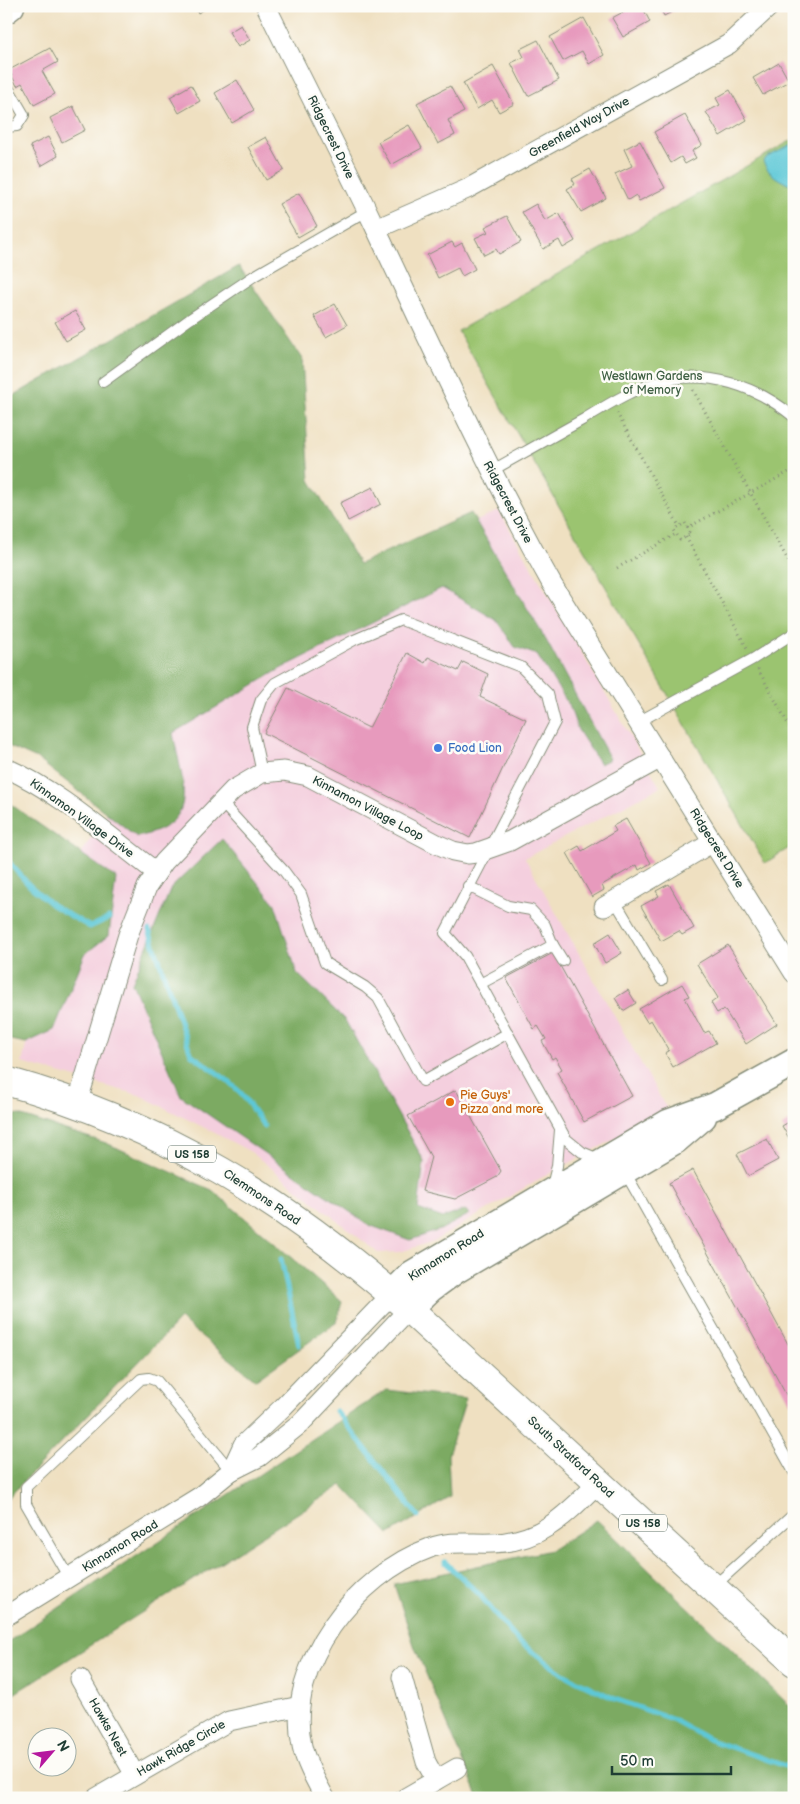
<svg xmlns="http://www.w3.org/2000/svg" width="800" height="1804" viewBox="0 0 800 1804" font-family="'Balsamiq Sans',sans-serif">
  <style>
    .built { fill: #f4cfde }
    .green { fill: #9bc46f; stroke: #5d8052 }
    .forest { fill: #7caa62; stroke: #4e744b }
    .water { fill: #5dc8d7; stroke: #3e8286 }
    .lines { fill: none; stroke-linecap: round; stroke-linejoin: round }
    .stream { stroke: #5dc8d7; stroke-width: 5 }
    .building { fill: #e79abd }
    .lane-casing { stroke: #878e7a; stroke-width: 12 }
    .street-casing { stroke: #878e7a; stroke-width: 21 }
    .secondary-casing { stroke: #878e7a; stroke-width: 29 }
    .primary-casing { stroke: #878e7a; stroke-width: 30 }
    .path { stroke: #878e7a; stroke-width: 3; stroke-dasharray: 1 4; stroke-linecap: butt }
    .lane { stroke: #fff; stroke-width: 10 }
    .street { stroke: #fff; stroke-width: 19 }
    .secondary { stroke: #fff; stroke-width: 26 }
    .primary { stroke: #fff; stroke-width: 28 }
    .shop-dot { fill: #3f7fe0; stroke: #fdfcf7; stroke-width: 2 }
    .food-dot { fill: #e8710a; stroke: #fdfcf7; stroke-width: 2 }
    .labels { text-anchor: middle; stroke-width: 5; stroke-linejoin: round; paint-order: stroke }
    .shield { fill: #fdfcf7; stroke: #62766e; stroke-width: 1 }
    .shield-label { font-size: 11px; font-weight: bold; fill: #1f3d34 }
    .street-label { font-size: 12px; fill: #1f3d34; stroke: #fdfcf7 }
    .park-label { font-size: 12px; fill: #3e5f43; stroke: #fdfcf7 }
    .shop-label { font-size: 12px; fill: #366cbe; stroke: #fdfcf7; text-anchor: start }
    .food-label { font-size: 12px; fill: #c56008; stroke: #fdfcf7; text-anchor: start }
  </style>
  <rect width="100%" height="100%" fill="#fdfcf7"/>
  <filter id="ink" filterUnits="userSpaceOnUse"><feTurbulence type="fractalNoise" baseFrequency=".02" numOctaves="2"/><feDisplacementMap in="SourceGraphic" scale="10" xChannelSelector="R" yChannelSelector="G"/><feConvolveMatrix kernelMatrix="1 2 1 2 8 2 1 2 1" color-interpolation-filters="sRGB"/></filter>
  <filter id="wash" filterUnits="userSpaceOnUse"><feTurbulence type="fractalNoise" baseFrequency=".0096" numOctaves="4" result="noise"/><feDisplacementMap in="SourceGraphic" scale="20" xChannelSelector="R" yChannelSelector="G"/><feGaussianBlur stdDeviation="1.12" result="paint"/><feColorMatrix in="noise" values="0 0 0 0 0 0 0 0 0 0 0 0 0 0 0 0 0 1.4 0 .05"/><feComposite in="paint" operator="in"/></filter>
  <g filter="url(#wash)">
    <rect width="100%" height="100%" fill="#efe0c1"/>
    <polygon class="built" points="499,511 660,787 525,858 668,1111 541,1178 434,1241 400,1252 378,1253 251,1152 213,1132 139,1095 22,1063 64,880 154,741 338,582"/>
    <polygon class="green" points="794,139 794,845 765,863 458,331"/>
    <g class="forest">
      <path d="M239 266 302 359 310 480 359 564 471 513 546 640 610 759 600 764 578 730 569 705 537 655 515 647 496 620 442 588 282 668 173 733C182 783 203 823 137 837L39 760 6 745V400Z"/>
      <polygon points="6,801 116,878 109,935 85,954 54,1030 26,1043 6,1039"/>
      <polygon points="222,839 275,904 297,973 345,1020 424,1161 418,1209 443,1218 465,1210 470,1214 440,1230 410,1240 369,1225 181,1096 132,983 171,888"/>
      <polygon points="16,1114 106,1143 212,1190 342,1301 337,1322 256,1380 180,1319 6,1500 6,1136"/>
      <polygon points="386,1390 466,1399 448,1455 450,1497 389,1534 342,1485 6,1699 6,1643"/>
      <polygon points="597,1520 794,1710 794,1798 479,1798 415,1648 394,1584 551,1550"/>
    </g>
    <path class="water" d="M794 144V186C780 181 770 176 763 162L767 157Z"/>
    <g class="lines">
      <g class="stream">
        <polyline points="6,859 29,885 52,905 90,927 109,918"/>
        <polyline points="149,930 191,1054 227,1080 241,1093 264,1126"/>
        <polyline points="281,1259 299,1345"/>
        <polyline points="336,1411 418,1516"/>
        <polyline points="445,1562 479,1594 517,1640 563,1674 615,1699 674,1720 710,1740 794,1769"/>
      </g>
    </g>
    <g id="blocks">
      <g class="building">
        <polygon points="194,6 210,6 198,13"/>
        <polygon points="622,6 642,6 650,22 623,37 612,18 625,11"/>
        <polygon points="659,6 683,6 664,16"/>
        <polygon points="584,18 604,55 589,64 582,51 563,61 550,37"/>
        <polygon points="241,25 250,40 238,47 229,32"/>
        <polygon points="538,40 559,80 528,96 511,63 524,57 520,49"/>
        <polygon points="50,48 58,62 42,71 55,94 34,105 22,83 17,86 9,70"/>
        <polygon points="779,63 789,81 763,95 753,78"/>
        <polygon points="493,66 514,104 499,112 492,100 477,109 463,83"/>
        <polygon points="237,80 254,110 232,123 215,93"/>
        <polygon points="191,85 200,101 179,113 170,97"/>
        <polygon points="450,86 464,112 448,120 455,135 438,144 417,103"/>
        <polygon points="730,90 747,120 720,136 706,112 720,105 716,98"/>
        <polygon points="73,106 85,130 62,142 50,118"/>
        <polygon points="685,115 702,145 692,151 696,158 685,164 681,157 671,163 654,132"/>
        <polygon points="409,125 422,148 391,165 378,142"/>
        <polygon points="48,137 58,156 41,166 30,146"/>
        <polygon points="266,137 284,170 266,180 248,147"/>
        <polygon points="640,141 665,188 639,201 636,195 628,200 615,174 632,166 624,149"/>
        <polygon points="590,169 606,198 581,212 567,189 575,184 572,179"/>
        <polygon points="299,193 317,226 298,237 279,204"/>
        <polygon points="536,204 545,221 559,213 575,241 563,248 559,240 543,249 522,212"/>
        <polygon points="507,216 521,242 499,254 496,249 484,255 475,238 488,232 485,227"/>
        <polygon points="452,242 455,247 462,243 475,269 462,276 458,268 438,278 427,255"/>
        <polygon points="335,304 347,325 326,337 314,316"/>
        <polygon points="75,311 86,330 66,341 55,322"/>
        <polygon points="373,487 381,504 348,521 340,503"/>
        <polygon points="407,653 425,663 428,657 458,671 463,662 488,674 480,697 526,719 470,838 264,733 288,688 369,728"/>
        <polygon points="626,819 651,863 639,870 637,865 602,885 604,890 592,897 567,853 579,846 582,851 616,831 613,826"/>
        <polygon points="669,884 694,928 682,935 679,931 661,941 641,906 659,896 656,891"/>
        <polygon points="610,933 622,953 605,963 594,943"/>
        <polygon points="728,945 777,1024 746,1044 724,1009 717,1013 711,1003 718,998 697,964"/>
        <polygon points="553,953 632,1096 584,1122 557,1072 562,1069 555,1057 552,1059 542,1041 546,1039 538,1026 534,1029 506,978"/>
        <polygon points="682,984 689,996 685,998 704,1033 709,1031 716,1043 673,1067 665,1053 669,1051 651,1020 647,1022 639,1009"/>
        <polygon points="628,990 636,1003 623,1011 615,998"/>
        <polygon points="456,1090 501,1171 497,1177 455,1199 422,1191 431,1157 408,1116"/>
        <polygon points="794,1119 794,1147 782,1126"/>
        <polygon points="767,1139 778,1160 748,1176 737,1154"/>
        <polygon points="693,1170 794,1355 794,1409 669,1183"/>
      </g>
    </g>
  </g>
  <g filter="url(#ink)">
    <use href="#blocks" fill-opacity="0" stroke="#878e7a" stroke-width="1"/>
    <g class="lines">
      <defs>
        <g id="lane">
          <polyline points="6,84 24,115 17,126 6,127"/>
          <polyline points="103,382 190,319 254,276 367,211"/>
          <path d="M491 471C522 454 553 436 584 419 607 405 632 389 659 382 707 369 757 386 794 417"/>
          <polyline points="638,722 753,659 794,633"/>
          <polyline points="262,773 252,727 261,700 275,683 354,640 401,620 521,667 548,694 555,722 445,933 465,956 566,1139 582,1152 601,1160"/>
          <polyline points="221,802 284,871 301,894 325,963 365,987 378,998 423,1081 508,1033"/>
          <polyline points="468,886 508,906 531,910 545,925 553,945 480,984"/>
          <polyline points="615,901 662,980"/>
          <polyline points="553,945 563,961"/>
          <polyline points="625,1172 794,1472"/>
          <polyline points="552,1186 557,1166 560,1130"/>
          <polyline points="69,1578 26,1504 26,1487 141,1379 149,1378 157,1381 231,1471"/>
          <polyline points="713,1587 794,1514"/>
        </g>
        <g id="street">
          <path d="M266 6C302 80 340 153 375 227 432 347 487 468 552 584L794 973"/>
          <polyline points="376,229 467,189 729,44 770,6"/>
          <path d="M6 768C59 791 109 837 156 872"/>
          <polyline points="604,907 713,842"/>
          <polyline points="77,1104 128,935 147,887 164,862 233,790 262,773 284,771 308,776 437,844 453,851 468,854 476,853 510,841 661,758"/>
          <polyline points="231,1471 243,1445 283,1407 392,1294"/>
          <polyline points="6,1616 199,1497 231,1471 259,1457 300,1424 409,1309"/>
          <polyline points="402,1677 426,1762 436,1780"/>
          <polyline points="80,1679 135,1775"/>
          <polyline points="96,1798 229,1721 300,1706"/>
          <path d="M325 1798C316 1781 306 1764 302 1746 284 1665 357 1574 430 1548 450 1540 472 1544 493 1543 541 1542 567 1514 598 1483"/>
          <polyline points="405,1798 457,1768"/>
        </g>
        <g id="secondary">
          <polyline points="6,10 11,6"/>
          <polyline points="392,1294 412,1274 668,1123 715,1106 794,1062"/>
          <polyline points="409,1309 430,1289 456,1270 676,1140 703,1117"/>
        </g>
        <path id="primary" d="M6 1081C165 1125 287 1202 409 1309L794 1662"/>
      </defs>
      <use href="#lane" class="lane-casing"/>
      <use href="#street" class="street-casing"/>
      <use href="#secondary" class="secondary-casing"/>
      <use href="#primary" class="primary-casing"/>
      <g class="path">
        <polyline points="693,390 794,571"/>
        <polyline points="617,413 679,526"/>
        <polygon points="685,523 691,534 680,540 674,530"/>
        <polyline points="687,528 794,469"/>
        <polyline points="686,537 747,648"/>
        <polyline points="617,568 676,534"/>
        <polyline points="758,669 792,731"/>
      </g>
      <use href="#lane" class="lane"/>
      <use href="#street" class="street"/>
      <use href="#secondary" class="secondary"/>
      <use href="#primary" class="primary"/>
    </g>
  </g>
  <circle class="shop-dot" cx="438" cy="748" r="5"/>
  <circle class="food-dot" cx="450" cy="1102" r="5"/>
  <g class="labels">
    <g class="shield">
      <rect x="168" y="1145.5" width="48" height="17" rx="4"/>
      <rect x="619" y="1514.5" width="48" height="17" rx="4"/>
    </g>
    <g class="shield-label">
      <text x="192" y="1158">US 158</text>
      <text x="643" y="1527">US 158</text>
    </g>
    <g class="street-label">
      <text transform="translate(579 127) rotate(-29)" y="4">Greenfield Way Drive</text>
      <text transform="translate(331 137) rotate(64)" y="4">Ridgecrest Drive</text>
      <text transform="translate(508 502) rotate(62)" y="4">Ridgecrest Drive</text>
      <text transform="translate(368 808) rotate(28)" y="4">Kinnamon Village Loop</text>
      <text transform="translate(82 818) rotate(36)" y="4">Kinnamon Village Drive</text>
      <text transform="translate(717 848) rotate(58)" y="4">Ridgecrest Drive</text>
      <text transform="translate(262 1197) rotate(34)" y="4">Clemmons Road</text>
      <text transform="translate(446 1255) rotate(-32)" y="4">Kinnamon Road</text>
      <text transform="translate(571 1457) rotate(43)" y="4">South Stratford Road</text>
      <text transform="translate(120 1546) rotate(-32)" y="4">Kinnamon Road</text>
      <text transform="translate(108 1727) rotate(60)" y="4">Hawks Nest</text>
      <text transform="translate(181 1748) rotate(-30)" y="4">Hawk Ridge Circle</text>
    </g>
    <g class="park-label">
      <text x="652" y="380">Westlawn Gardens<tspan x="652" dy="14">of Memory</tspan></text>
    </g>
    <g class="shop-label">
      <text x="448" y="752">Food Lion</text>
    </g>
    <g class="food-label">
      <text x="460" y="1099">Pie Guys'<tspan x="460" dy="14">Pizza and more</tspan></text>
    </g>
  </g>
  <rect width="800" height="1804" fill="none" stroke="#fdfcf7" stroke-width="25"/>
  <g transform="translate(52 1752) rotate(62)"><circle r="24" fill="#fdfcf7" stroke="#a4b0a9"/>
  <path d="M0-4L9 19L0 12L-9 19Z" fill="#b5179e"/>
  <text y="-8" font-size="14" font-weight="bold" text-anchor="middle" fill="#1f3d34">N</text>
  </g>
  <path d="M612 1766v8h119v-8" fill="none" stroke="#1f3d34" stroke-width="2.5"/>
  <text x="620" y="1766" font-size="15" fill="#1f3d34" stroke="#fdfcf7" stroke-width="4" paint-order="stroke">50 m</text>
</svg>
